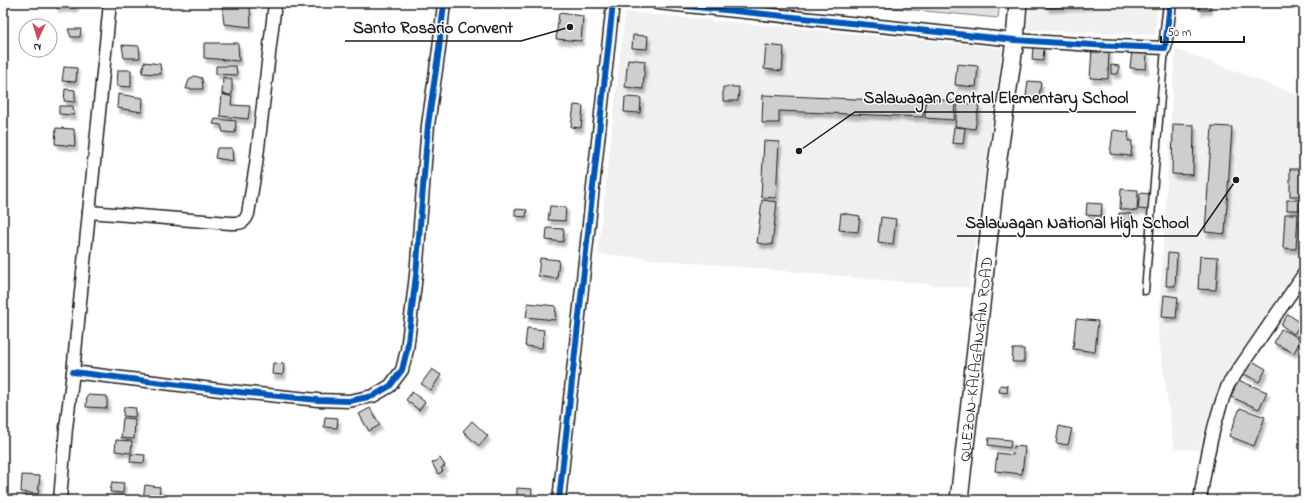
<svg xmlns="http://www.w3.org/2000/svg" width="1307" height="503" viewBox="0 0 1307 503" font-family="'Indie Flower',sans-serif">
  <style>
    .built { fill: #f0f0f0 }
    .green { fill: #e2e2e2; stroke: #7f7f7f }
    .building { fill: #cecece; stroke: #1c1c1c; filter: url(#shadow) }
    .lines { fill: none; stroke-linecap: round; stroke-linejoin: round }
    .service-casing { stroke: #1c1c1c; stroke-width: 9 }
    .minor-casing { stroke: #1c1c1c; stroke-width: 15 }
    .secondary-casing { stroke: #1c1c1c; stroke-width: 20 }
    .service { stroke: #fff; stroke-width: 6 }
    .minor { stroke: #fff; stroke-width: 12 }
    .secondary { stroke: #fff; stroke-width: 17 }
    .cycleway-casing { stroke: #fff; stroke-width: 8 }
    .cycleway { stroke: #0057b8; stroke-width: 6 }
    .labels { text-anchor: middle; stroke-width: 3; stroke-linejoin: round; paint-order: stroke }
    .street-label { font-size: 16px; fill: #1c1c1c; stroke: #fff }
    .leader { fill: none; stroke: #1c1c1c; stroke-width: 1.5 }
    .callout-dot { fill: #1c1c1c; stroke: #fff; stroke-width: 1.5 }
    .callout-label { font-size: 17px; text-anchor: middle; font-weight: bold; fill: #1c1c1c; stroke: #fff; stroke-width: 3; stroke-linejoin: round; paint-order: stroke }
  </style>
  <defs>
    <filter id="shadow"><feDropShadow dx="2.5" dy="4.5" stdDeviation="1" flood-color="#0004"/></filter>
  </defs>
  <rect width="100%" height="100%" fill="#fff"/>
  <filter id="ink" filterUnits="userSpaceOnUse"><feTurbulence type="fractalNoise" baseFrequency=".025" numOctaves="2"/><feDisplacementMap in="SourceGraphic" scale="8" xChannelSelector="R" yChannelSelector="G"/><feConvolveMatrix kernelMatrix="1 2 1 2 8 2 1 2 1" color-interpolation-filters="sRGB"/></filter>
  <g filter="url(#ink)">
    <g class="built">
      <polygon points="1030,3 1158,3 1155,35 1027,30"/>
      <polygon points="625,12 1002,48 969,288 598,254"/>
      <polygon points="1175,49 1304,97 1304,262 1239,357 1221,386 1208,418 1199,450 1174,449 1158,331"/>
    </g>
    <polygon class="green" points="841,3 1000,3 998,18"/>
    <g class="building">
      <polygon points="56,3 75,3 76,7 56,8"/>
      <polygon points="1046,3 1089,3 1090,5 1047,8"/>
      <rect x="1199" y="3" width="11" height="7"/>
      <polygon points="222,6 250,7 251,27 224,24"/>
      <polygon points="559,13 583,16 581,41 556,39"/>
      <polygon points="68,29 81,29 80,37 71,37"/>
      <polygon points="633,35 648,36 647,49 632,48"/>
      <polygon points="204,43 238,43 239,61 204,58"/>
      <polygon points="122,45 139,46 140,58 124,58"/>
      <polygon points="766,45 784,47 782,71 764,69"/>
      <polygon points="1033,46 1044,47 1043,61 1032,60"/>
      <polygon points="1092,49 1109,50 1108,79 1090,78"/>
      <polygon points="1132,50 1147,52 1146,69 1130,68"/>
      <polygon points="628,59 645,61 643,89 625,87"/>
      <polygon points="144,62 160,64 161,74 142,73"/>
      <polygon points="957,64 978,66 976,87 955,85"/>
      <polygon points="1111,65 1119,66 1118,74 1111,74"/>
      <polygon points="216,66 236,66 237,75 216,74"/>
      <polygon points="64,67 77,68 76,82 62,81"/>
      <polygon points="118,70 131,70 131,87 117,86"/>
      <polygon points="194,76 202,78 203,89 186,89 189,80"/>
      <polygon points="223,77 232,80 232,95 222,94"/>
      <polygon points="1028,81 1041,82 1039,98 1026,96"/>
      <polygon points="723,87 739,87 738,101 723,101"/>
      <polygon points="65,89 75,90 75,102 64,101"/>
      <polygon points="118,94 143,98 142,112 117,108"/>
      <polygon points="222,94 232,97 231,105 250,106 248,119 220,116"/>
      <polygon points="763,95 923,102 923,117 779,111 779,123 762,123"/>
      <polygon points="625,97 641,98 640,113 624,112"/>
      <polygon points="926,99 955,101 954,120 925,118"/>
      <polygon points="958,102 979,105 975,129 955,126"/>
      <polygon points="574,105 583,106 581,128 571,127"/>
      <polygon points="59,106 73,106 74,115 59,114"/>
      <polygon points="215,119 236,121 235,133 223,132 221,125 213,124"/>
      <polygon points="1173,124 1194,125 1193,175 1172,174"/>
      <polygon points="1212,126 1232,127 1225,234 1205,232"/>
      <polygon points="954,127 965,128 963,144 952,143"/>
      <polygon points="56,128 74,129 75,146 55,144"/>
      <polygon points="1113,130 1129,132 1128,141 1132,141 1131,156 1110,154"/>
      <polygon points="764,141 779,142 776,198 761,197"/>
      <polygon points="217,148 232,148 233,161 215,158"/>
      <rect x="1290" y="169" width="12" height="27"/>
      <polygon points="1121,189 1138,190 1137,211 1120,209"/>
      <polygon points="1140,193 1150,194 1149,210 1138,209"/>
      <polygon points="762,200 777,202 772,245 757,243"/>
      <rect x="1287" y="200" width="12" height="10"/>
      <polygon points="1087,203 1102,204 1101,216 1086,215"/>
      <polygon points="550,206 566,207 565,221 548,220"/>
      <polygon points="515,209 527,210 526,217 515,216"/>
      <polygon points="841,213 860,216 858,232 839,230"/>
      <polygon points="1119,213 1131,214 1131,221 1118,220"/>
      <polygon points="1285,214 1298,214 1296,249 1283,248"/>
      <polygon points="881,217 896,219 893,244 878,242"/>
      <polygon points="547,228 564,229 563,242 546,240"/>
      <polygon points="1168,253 1177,254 1175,286 1166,286"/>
      <polygon points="1200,256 1218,257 1216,290 1198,289"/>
      <polygon points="540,258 559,260 557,279 538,276"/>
      <polygon points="1164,295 1178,297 1176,318 1162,317"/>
      <polygon points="528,303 556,306 555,320 526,317"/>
      <polygon points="1288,314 1301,323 1294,334 1281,325"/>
      <polygon points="1076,319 1098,321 1095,352 1073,349"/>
      <polygon points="527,328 544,330 542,348 525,346"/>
      <polygon points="1281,329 1301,339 1294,353 1274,343"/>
      <polygon points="1013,349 1024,349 1024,362 1012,362"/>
      <polygon points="1249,359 1266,369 1259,382 1241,372"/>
      <polygon points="273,363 284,364 283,375 272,374"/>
      <polygon points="432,369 441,375 431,390 421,384"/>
      <polygon points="1238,380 1267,392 1259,409 1231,397"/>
      <polygon points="1000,385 1008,386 1007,393 999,392"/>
      <polygon points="412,392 425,402 419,410 406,400"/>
      <polygon points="87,395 107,396 107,408 86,407"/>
      <polygon points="124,407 136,408 135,417 123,416"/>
      <polygon points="370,408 380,425 369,431 359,414"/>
      <polygon points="1240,408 1265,417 1254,446 1229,436"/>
      <polygon points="325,417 338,418 337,428 324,427"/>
      <polygon points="123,418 135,419 134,439 121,438"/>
      <polygon points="472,421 488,436 479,446 463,431"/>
      <polygon points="1059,426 1072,429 1068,445 1056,443"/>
      <polygon points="989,438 1011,440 1010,448 988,445"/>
      <polygon points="116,440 132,441 131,453 115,451"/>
      <polygon points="1014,446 1025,447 1022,474 995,471 997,453 1013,455"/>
      <polygon points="131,454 145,455 144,463 130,462"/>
      <polygon points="440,458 445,466 441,468 443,471 438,474 432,463"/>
      <polygon points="22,475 40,476 38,494 21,492"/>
      <polygon points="112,482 124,483 123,493 110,492"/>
      <polygon points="145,485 160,487 159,500 143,500"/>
      <polygon points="517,488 532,489 531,500 517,500"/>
    </g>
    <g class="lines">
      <defs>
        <polyline id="service" points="1145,291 1165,48"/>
        <g id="minor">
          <polyline points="657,3 1015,40 1093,45 1165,48 1170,3"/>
          <path d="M89 212 230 223C240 223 244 224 248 214L256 165 275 3"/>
          <polyline points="73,372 229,391 318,400 349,401 373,396 390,386 402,370 407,350 416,275 428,125 439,49 444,3"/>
          <polyline points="60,500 66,428 73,372 110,3"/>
          <polyline points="559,500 613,3"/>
          <path d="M1200 500C1206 461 1213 422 1228 385L1304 274"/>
        </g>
        <g id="secondary">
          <path id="s1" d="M959 500 996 172 1015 40 1018 3"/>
        </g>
      </defs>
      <use href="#service" class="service-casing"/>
      <use href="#minor" class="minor-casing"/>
      <use href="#secondary" class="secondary-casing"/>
      <use href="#service" class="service"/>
      <use href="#minor" class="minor"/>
      <use href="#secondary" class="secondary"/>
      <defs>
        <g id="cycleway">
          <polyline points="657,3 1015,40 1093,45 1165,48 1170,3"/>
          <polyline points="73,372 229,391 318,400 349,401 373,396 390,386 402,370 407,350 416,275 428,125 439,49 444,3"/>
          <polyline points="559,500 613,3"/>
        </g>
      </defs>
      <use href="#cycleway" class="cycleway-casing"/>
      <use href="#cycleway" class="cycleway"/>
    </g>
  </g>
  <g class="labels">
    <g class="street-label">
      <text dy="6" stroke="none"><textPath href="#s1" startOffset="142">QUEZON-KALAGANGAN ROAD</textPath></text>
    </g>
  </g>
  <path class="leader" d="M570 27L521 41H345M799 151L855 112H1136M1236 180L1197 236H957"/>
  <g class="callout-dot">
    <circle cx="570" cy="27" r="4"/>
    <circle cx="799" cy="151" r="4"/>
    <circle cx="1236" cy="180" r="4"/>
  </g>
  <g class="callout-label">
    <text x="433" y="33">Santo Rosario Convent</text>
    <text x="996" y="103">Salawagan Central Elementary School</text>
    <text x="1077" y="228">Salawagan National High School</text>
  </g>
  <rect width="1307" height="503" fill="none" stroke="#fff" stroke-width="16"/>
  <rect x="8" y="8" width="1291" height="487" fill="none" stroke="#1c1c1c" stroke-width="1.5" filter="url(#ink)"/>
  <g transform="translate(38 38) rotate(184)"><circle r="19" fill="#ffffff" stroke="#a4a4a4"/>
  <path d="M0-3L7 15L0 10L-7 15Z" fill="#d1495b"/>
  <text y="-6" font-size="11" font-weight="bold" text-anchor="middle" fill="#1c1c1c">N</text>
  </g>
  <path d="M1161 36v6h83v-6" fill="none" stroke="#1c1c1c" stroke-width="2"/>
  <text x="1167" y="36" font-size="12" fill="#1c1c1c" stroke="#ffffff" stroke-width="3" paint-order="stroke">50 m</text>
</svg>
